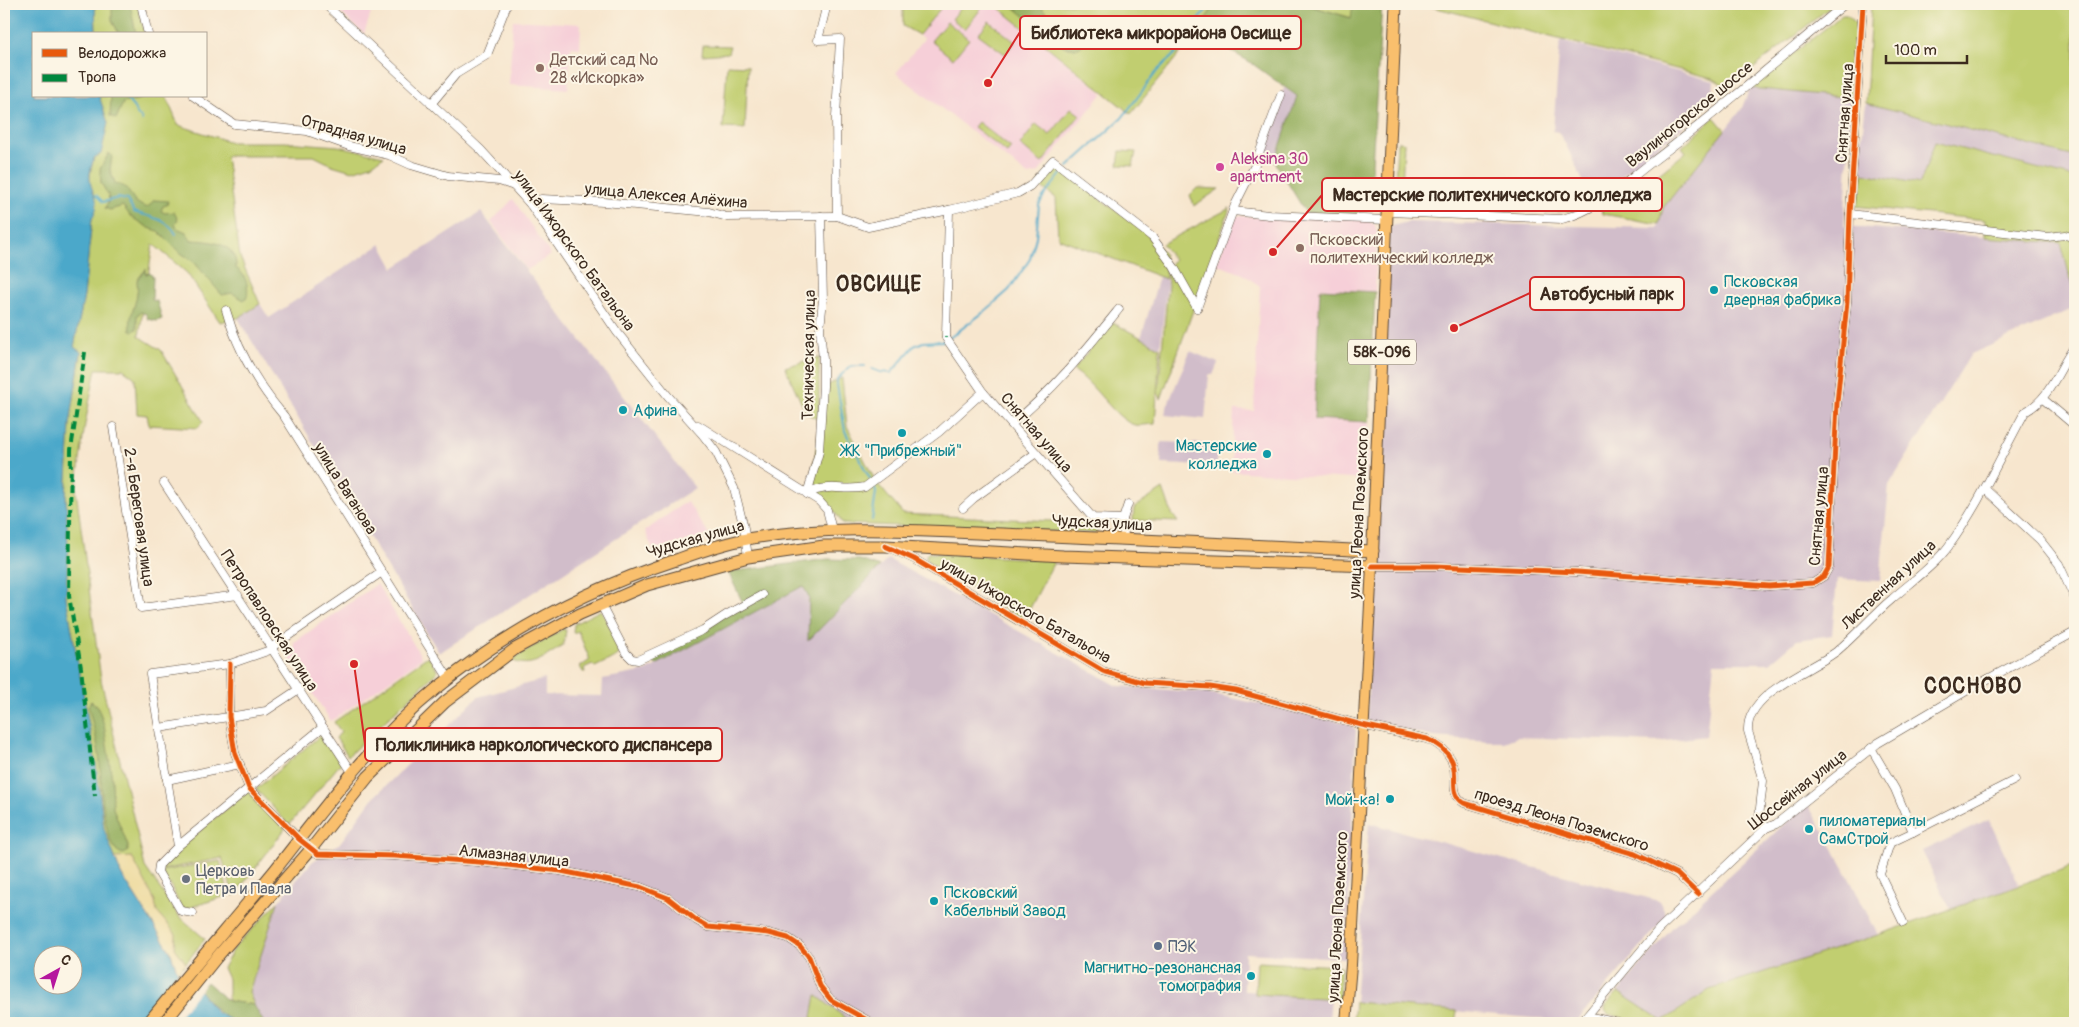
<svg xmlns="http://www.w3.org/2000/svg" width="2079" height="1027" viewBox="0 0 2079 1027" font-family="Pangolin,sans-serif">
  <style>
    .built { fill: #f6cfd8 }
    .industrial { fill: #d1bdca }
    .green { fill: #c1ce70; stroke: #7e7c47 }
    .forest { fill: #98b162; stroke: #6a6e40 }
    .sand { fill: #eeda9e; stroke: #94825e }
    .water { fill: #4ca8ca; stroke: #446974; fill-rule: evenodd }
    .pier { fill: #f7e6ce }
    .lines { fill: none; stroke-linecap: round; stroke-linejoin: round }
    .stream { stroke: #4ca8ca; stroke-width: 2 }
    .minor-casing { stroke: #574638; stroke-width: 9 }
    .major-casing { stroke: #574638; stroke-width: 12 }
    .highway-casing { stroke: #574638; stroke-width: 13 }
    .minor { stroke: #fff; stroke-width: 8 }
    .major { stroke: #f9bf6d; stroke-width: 10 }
    .highway { stroke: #f9bf6d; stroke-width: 11 }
    .quiet { stroke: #00873e; stroke-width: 4; stroke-dasharray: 8 4; stroke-linecap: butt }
    .cycleway-casing { stroke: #fcf5e5; stroke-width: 8 }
    .cycleway { stroke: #e8590c; stroke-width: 5 }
    .education-dot { fill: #8d6e63; stroke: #fcf5e5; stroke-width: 2 }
    .hotel-dot { fill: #d1479c; stroke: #fcf5e5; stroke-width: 2 }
    .culture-dot { fill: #0f9aa8; stroke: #fcf5e5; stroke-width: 2 }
    .worship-dot { fill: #6b7280; stroke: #fcf5e5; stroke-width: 2 }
    .service-dot { fill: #5c6f8a; stroke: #fcf5e5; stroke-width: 2 }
    .labels { text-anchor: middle; stroke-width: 4; stroke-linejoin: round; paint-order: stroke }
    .shield { fill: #fcf5e5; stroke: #75675a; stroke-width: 1 }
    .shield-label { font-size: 15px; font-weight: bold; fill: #3b2a1e }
    .education-label { font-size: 16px; fill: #785e54; stroke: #fcf5e5; text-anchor: start }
    .street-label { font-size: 16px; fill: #3b2a1e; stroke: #fcf5e5 }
    .hotel-label { font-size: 16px; fill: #b23c85; stroke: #fcf5e5; text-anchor: start }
    .culture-label { font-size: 16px; fill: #0d838f; stroke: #fcf5e5; text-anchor: start }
    .worship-label { font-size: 16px; fill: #5b616d; stroke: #fcf5e5; text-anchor: start }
    .service-label { font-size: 16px; fill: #4e5e75; stroke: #fcf5e5; text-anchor: start }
    .district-label { font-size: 21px; font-weight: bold; letter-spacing: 1px; fill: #3b2a1e; stroke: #fcf5e5 }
    .leader { fill: none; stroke: #d62828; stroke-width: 2 }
    .callout-dot { fill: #d62828; stroke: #fcf5e5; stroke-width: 2 }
    .callout { fill: #fcf5e5; stroke: #d62828; stroke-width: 2 }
    .callout-label { font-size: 18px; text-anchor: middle; font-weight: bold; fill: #3b2a1e }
  </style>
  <rect width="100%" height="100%" fill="#fcf5e5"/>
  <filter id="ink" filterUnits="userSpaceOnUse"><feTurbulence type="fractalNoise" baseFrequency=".02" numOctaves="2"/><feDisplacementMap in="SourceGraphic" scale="10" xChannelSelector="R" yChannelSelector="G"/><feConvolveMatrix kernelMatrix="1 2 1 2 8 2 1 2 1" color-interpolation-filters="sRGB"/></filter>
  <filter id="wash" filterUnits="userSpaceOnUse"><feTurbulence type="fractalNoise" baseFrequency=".0096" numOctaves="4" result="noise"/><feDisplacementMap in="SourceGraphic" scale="20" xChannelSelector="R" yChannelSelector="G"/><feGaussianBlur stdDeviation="1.12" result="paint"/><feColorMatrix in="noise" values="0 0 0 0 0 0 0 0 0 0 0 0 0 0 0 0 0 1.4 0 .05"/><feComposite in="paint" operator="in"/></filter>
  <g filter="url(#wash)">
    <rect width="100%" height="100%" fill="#f7e6ce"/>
    <g class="built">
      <polygon points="331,4 374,4 364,34"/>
      <polygon points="944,4 994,4 1103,93 1038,173 1028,175 896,73 924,39 919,35"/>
      <polygon points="513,20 581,24 580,48 571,47 568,89 509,85"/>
      <polygon points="513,199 551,255 527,270 491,222"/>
      <polygon points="1306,213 1358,214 1375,225 1377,233 1375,292 1320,289 1314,418 1369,422 1366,480 1231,471 1234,410 1254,411 1260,286 1243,274 1216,264 1236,216 1305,218"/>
      <polygon points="687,501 709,535 653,550 645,531"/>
      <polygon points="377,584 422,658 331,721 288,656 295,646 293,643"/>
    </g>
    <g class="industrial">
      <polygon points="1560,41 1714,81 1712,103 1592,200 1566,145 1558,132 1553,131"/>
      <polygon points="1284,88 1297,96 1275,162 1260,156"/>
      <polygon points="1750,88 1852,98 1844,226 2061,243 2072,285 2075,308 1971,354 1889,485 1880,581 1837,579 1832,635 1797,640 1770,663 1714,663 1706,736 1657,742 1517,737 1504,742 1434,737 1367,721 1388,227 1408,222 1658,228 1663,208 1741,110"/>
      <polygon points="1866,103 2075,157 2075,178 1935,142 1920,184 1858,172"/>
      <polygon points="481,212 695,488 439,653 238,318 260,304 269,318 381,244 394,268"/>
      <polygon points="1159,277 1166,279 1167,284 1160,348 1141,338"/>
      <polygon points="1190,351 1218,363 1213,375 1209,375 1205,419 1165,415 1166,409"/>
      <polygon points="1161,442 1217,444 1217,466 1161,464"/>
      <polygon points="888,559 1118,686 1208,693 1348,723 1356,730 1346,958 1245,953 1244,991 1331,996 1329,1023 858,1023 844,1017 816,995 811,1023 606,1023 598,1019 597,1023 264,1023 248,992 278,902 312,862 340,843 372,799 478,697 545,679 545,695 602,696 603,679 646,671 803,586 809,597 808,640"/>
      <polygon points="1807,803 1844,868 1878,935 1709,990 1662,1021 1618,992 1673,927"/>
      <polygon points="1989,820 2019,884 1951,910 1922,851"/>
      <polygon points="1369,823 1659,901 1667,916 1576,1022 1355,1002"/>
    </g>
    <g class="green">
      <polygon points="95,4 137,4 145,34 96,34"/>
      <polygon points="903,4 944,4 919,35 903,26"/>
      <polygon points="964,4 985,4 965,29 952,19"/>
      <polygon points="994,4 1216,4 1188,43 1131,114"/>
      <polygon points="1304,4 1353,4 1352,18"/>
      <polygon points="1421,4 1834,4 1729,88 1712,78"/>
      <polygon points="1871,4 2075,4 2075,157 1866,103"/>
      <polygon points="1842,15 1847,15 1856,23 1852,98 1750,88"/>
      <polygon points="989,21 1015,42 1005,54 978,34"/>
      <polygon points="947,22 969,39 953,59 931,41"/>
      <polygon points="703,45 730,46 728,53 702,55"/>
      <polygon points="727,65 748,66 745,129 723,128"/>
      <path d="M99 96H166L178 125 231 142H285L338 146 384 156 371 165 352 171 332 165 314 156H226L240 257 260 304 238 318 220 322 187 273 153 244 139 336 161 350 203 421 198 428 149 425 147 415 137 414 135 378 123 369H96L85 424 76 490 101 680 145 867 179 916 205 939 178 973 121 874 104 829 96 764 66 597 68 549 66 497 70 424 81 353 74 347 84 296 92 218C103 198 88 192 90 176 92 158 101 141 108 123Z"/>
      <polygon points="1071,108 1080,115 1042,163 1020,145 1036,124 1050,135"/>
      <polygon points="1714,117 1725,130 1663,208 1659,224 1603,214 1602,209 1632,187 1637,192 1686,152 1682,147"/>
      <polygon points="978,122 1011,148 1007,153 974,127"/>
      <polygon points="1400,141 1404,143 1402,191 1581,201 1582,207 1570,211 1554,212 1429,208 1394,203 1397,143"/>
      <polygon points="1935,142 2075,178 2075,285 2072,285 2061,243 1985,237 1985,220 1855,206 1858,172 1920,184"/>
      <polygon points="1120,151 1136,152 1133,166 1118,165"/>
      <polygon points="1054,164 1151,237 1164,254 1166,279 1058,238 1056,198 1037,184"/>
      <polygon points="1197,188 1219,189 1194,206 1190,195"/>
      <polygon points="1230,208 1161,399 1158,393 1168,285 1167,269 1174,260 1162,244"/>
      <path d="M1112 322 1160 348 1155 424C1149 424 1141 426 1135 425 1116 421 1093 381 1073 370Z"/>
      <polygon points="819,357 819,420 806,413 785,367"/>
      <polygon points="842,378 847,426 876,482 903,514 1096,523 1097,533 843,524 826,500 810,488 826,386"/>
      <polygon points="1163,489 1172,514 1178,522 1133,520 1134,508"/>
      <polygon points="928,553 1055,560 1024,620 928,562 926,555"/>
      <polygon points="601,610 622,650 617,656 595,667 592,664 584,668 585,672 583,672 580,667 590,660 578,631 573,633 574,624"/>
      <path d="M563 629 566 630 564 643 561 647C544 657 531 670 511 660Z"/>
      <polygon points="428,656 438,671 348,756 336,738 341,732 334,722"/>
      <polygon points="322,734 341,763 289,825 256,789"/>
      <polygon points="248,790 285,829 234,896 222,858 162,870 162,863"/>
      <polygon points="220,861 229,895 182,910 170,884 168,885 162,871"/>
      <polygon points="2075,865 2075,1023 1643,1023 1608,1014 1605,1010 1606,1005 1618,992 1663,1021 1709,990 1878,935"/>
      <polygon points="278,902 249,992 254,1005 228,1001 228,979 223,968 235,947"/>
      <polygon points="1257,962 1341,966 1339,999 1255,994"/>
      <polygon points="816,995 844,1017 858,1023 811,1023"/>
      <polygon points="1355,1002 1457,1011 1455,1023 1353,1023"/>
    </g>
    <g class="forest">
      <polygon points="112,4 130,4 136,34 119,34 112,20"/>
      <path d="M1010 4H1040C1049 22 1071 28 1084 43L1079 48H1068L1056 42Z"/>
      <polygon points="1216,4 1304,4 1351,18 1353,4 1382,4 1371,181 1358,214 1306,213 1275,162 1297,96 1250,62 1211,40 1202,46 1188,43"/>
      <polygon points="111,96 144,96 140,99 123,103 116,119 110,116"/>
      <path d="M109 153 112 156 110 170 115 183 125 187 136 202 144 207H148L154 200 168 201 167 205 163 206 161 211 165 213 174 212 178 220 175 224 177 228 186 232 191 240C210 241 237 242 236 268 246 275 249 285 247 297L244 300 232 293 222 295 194 262 178 251 158 231 149 228 131 217 123 206 110 210 105 208 109 200 108 195 101 183 100 169Z"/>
      <path d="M146 269 145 274 150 273 153 277 152 300 157 301 162 319 157 321 148 319 146 314 141 312 137 315V329L133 331 131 330C128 317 136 306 137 293 138 289 137 284 137 280Z"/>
      <polygon points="1320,289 1375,292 1369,422 1314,419"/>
      <polygon points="828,559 860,560 880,567 808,641 809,597 803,586 656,665 651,657 743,603 728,572"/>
      <path d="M91 701 98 707 104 725 112 779 113 808 128 846V851L124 854C100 852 102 774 99 755 97 738 92 722 88 706Z"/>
      <path d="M207 982 228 1001 254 1005 264 1023C227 1023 223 1020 200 991Z"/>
    </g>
    <polygon class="sand" points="132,857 155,901 157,912 176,934 175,948 186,963 178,973 170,951 121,874 115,858"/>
    <path class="water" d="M4 4H95L96 34H34V96H99L108 123 101 154 94 158C92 164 89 173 90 179 91 195 103 199 92 219L84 296 74 347 81 352 70 424 66 497 68 549 66 597 96 764 104 829 121 874 170 951 178 973 200 991 216 1012 237 1023H4ZM42 954H72V984H42Z"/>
    <polygon class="pier" points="179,971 201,989 174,1023 138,1023"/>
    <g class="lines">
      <g class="stream">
        <path d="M125 96C128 104 135 105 138 116H140L142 121"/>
        <polyline points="1068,167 1122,118 1158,70 1176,53 1195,23 1212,4"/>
        <path d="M96 195 103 202 118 198 127 200 134 212C150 217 166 218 176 234"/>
        <polyline points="948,339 984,312 1009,290 1030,259 1036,237 1039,205 1043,197 1062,173"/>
        <polyline points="865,366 851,366 837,379 837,385 845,431 870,479"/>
        <polyline points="872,369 880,372 891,373 914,346 923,342 944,341"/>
        <polyline points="872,520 876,492 872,483"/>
      </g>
    </g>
  </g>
  <g filter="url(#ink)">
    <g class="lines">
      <defs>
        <g id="minor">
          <polyline points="141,4 148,34"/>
          <polyline points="325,4 481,150 530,204 617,332 668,396 703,435 716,452 734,488 744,528 748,557"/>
          <polyline points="827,4 818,40 840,39 836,117 837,216"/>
          <polyline points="193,96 234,124 307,131 349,146 389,155 411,165 448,176 499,181 514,186"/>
          <polyline points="431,104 456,74 487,55 506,7"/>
          <polyline points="530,204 541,199 604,202 709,212 727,217 837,216 868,227 949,210 1018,193 1030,186 1053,160 1152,237 1174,267 1197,308"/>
          <polyline points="1233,211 1269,215 1387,220"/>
          <path d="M1388 212 1562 219C1595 211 1621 186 1648 165 1716 114 1780 58 1845 4"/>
          <polyline points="1850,214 2047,237 2065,235 2075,238"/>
          <polyline points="1197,308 1235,205 1254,167 1281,95"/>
          <path d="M226 310C237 350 258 385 284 416L449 679"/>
          <polyline points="946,337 949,210"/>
          <polyline points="946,338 983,392 1093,518 1123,519"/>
          <polyline points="2043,399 2075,426"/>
          <path d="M1012 424C1053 391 1085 351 1119 309"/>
          <polyline points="698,425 819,501 827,510 832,530"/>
          <polyline points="113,427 141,608 238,595"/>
          <polyline points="164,483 352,772"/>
          <polyline points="1985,489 2040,540 2059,564 2075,599"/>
          <polyline points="807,494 819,452 823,386 823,359 820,329 823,299 821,216"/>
          <path d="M807 494C830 482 843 492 865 487L939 432 983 392"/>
          <polyline points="963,508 974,498 1036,453"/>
          <polyline points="1124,539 1123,519 1128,504"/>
          <path d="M892 549 914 559 1103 671 1145 683 1210 687 1236 691 1362 725 1427 739C1436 743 1446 750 1451 759 1460 774 1447 792 1464 803L1635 854 1677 874 1698 894"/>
          <polyline points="1372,566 1435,566 1577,572 1769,586 1813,583 1824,576 1829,567 1837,403 1847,302 1850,214 1863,4"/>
          <polyline points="601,605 626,653 632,659 638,660 703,630 726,615 762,595"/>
          <polyline points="272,647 382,572"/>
          <polyline points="230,664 229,717 235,753 249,788 299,839 318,854 395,856 479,862 561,871 640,887 668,898 696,920 708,927 769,933 788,938 800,946 809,957 820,986 831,1000 872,1023"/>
          <polyline points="159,728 266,711 299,689"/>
          <polyline points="1871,748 1895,789 1913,832 2015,780"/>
          <polyline points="167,780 240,764"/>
          <path d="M1766 828 1759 817 1763 781 1748 731C1746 692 1812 671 1837 651 1856 635 1873 615 1892 599 1911 582 1933 567 1948 547 1979 505 2000 457 2025 412 2051 398 2058 369 2075 346"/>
          <polyline points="178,846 150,674 230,664 273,649"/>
          <polyline points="193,913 181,911 158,872 159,865 178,846 323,727"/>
          <polyline points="1903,922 1880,874 1890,843 1913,832"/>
          <polyline points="1587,1016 1618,1023"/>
          <polyline points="1581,1023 1659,929 1766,828 1776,824 1878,743 1973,687 2075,632"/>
        </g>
        <polyline id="major" points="1346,1023 1351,965 1372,566"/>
        <g id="highway">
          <path d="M148 1023C190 971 233 921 275 870 325 807 373 740 436 689 508 630 590 588 679 559 701 551 724 543 747 539 831 524 918 531 1003 534 1126 539 1250 545 1373 551"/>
          <polyline points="164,1023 216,958 311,849 368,777 445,702 515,649 580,614 647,585 748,557 824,546 885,546 1063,556 1372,566 1396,4"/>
        </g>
      </defs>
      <use href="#minor" class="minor-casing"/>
      <use href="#major" class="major-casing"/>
      <use href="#highway" class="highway-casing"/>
      <use href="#minor" class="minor"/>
      <use href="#major" class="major"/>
      <use href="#highway" class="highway"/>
      <g class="quiet">
        <polyline points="946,337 946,338"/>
        <polyline points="85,352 71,450 69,596 81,668 95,796"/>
      </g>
      <defs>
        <g id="cycleway">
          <path d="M885 546 914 559 1103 671 1145 683 1210 687 1236 691 1362 725 1427 739C1436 743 1446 750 1451 759 1460 774 1447 792 1464 803L1635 854 1677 874 1698 894"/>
          <polyline points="1372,566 1435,566 1577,572 1769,586 1813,583 1824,576 1829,567 1837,403 1847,302 1850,214 1863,4"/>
          <polyline points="230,664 229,717 235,753 249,788 299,839 318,854 395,856 479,862 561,871 640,887 668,898 696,920 708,927 769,933 788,938 800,946 809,957 820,986 831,1000 872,1023"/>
        </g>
      </defs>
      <use href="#cycleway" class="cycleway-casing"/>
      <use href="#cycleway" class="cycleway"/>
    </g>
  </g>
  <g class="education-dot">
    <circle cx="540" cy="68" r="5"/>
    <circle cx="1300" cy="248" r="5"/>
  </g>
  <circle class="hotel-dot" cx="1220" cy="167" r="5"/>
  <g class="culture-dot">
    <circle cx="1714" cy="290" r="5"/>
    <circle cx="623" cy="410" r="5"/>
    <circle cx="902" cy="433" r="5"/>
    <circle cx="1267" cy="454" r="5"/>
    <circle cx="1390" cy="799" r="5"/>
    <circle cx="1809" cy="829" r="5"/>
    <circle cx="934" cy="901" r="5"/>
    <circle cx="1251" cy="976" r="5"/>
  </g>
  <circle class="worship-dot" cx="186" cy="879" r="5"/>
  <circle class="service-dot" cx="1158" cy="946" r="5"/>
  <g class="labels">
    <rect class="shield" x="1348" y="339.5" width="68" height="25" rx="4"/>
    <g class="shield-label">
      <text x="1382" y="357">58К-096</text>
    </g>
    <g class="education-label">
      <text x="550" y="65">Детский сад №<tspan x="550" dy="18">28 «Искорка»</tspan></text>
      <text x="1310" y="245">Псковский<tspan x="1310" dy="18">политехнический колледж</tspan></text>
    </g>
    <g class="street-label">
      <text transform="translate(1844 113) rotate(-86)" y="6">Снятная улица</text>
      <text transform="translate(1689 114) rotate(-39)" y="6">Ваулиногорское шоссе</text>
      <text transform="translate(354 134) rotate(16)" y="6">Отрадная улица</text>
      <text transform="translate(666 195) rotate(5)" y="6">улица Алексея Алёхина</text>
      <text transform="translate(575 250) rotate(54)" y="6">улица Ижорского Батальона</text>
      <text transform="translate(808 355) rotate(-89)" y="6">Техническая улица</text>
      <text transform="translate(1037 432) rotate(49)" y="6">Снятная улица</text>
      <text transform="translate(346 488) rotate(58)" y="6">улица Ваганова</text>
      <text transform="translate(1358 513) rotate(-87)" y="6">улица Леона Поземского</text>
      <text transform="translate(1818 516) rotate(-85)" y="6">Снятная улица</text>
      <text transform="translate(140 517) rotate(82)" y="6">2-я Береговая улица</text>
      <text transform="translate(1102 522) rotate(3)" y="6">Чудская улица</text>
      <text transform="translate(695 538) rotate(-16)" y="6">Чудская улица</text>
      <text transform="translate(1888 584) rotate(-43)" y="6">Лиственная улица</text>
      <text transform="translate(1026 610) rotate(30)" y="6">улица Ижорского Батальона</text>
      <text transform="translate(270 620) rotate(57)" y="6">Петропавловская улица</text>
      <text transform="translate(1797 789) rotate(-38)" y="6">Шоссейная улица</text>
      <text transform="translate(1562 819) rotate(17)" y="6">проезд Леона Поземского</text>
      <text transform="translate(514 855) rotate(6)" y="6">Алмазная улица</text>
      <text transform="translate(1337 917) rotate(-87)" y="6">улица Леона Поземского</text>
    </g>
    <g class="hotel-label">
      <text x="1230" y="164">Aleksina 30<tspan x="1230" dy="18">apartment</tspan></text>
    </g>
    <g class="culture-label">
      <text x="1724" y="287">Псковская<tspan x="1724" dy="18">дверная фабрика</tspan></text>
      <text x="633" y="416">Афина</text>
      <text x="1257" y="451" text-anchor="end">Мастерские<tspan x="1257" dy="18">колледжа</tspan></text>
      <text x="902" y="456" text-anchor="middle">ЖК "Прибрежный"</text>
      <text x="1380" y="805" text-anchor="end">Мой-ка!</text>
      <text x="1819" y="826">пиломатериалы<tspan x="1819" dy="18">СамСтрой</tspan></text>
      <text x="944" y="898">Псковский<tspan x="944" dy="18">Кабельный Завод</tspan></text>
      <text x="1241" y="973" text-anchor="end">Магнитно-резонансная<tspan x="1241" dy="18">томография</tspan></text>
    </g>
    <g class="worship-label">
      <text x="196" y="876">Церковь<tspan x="196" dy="18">Петра и Павла</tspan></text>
    </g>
    <g class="service-label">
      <text x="1168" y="952">ПЭК</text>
    </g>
    <g class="district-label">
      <text x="879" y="291">ОВСИЩЕ</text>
      <text x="1973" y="693">СОСНОВО</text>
    </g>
  </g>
  <path class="leader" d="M988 83L1020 32M1273 252L1322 195M1454 328L1530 293M354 664L365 744"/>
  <g class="callout-dot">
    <circle cx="988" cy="83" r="5"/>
    <circle cx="1273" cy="252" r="5"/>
    <circle cx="1454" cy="328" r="5"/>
    <circle cx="354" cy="664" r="5"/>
  </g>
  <g class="callout">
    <rect x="1020" y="16" width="281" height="33" rx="5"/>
    <rect x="1322" y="178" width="340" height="33" rx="5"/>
    <rect x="1530" y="277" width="154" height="33" rx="5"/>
    <rect x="365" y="728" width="357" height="33" rx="5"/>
  </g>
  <g class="callout-label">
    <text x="1161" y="39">Библиотека микрорайона Овсище</text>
    <text x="1492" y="201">Мастерские политехнического колледжа</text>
    <text x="1607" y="300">Автобусный парк</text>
    <text x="544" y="751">Поликлиника наркологического диспансера</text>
  </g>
  <rect width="2079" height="1027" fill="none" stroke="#fcf5e5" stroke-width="20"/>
  <rect x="32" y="32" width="175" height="65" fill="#fcf5e5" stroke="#afa495"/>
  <rect x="42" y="49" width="25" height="8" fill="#e8590c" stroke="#afa495"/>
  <text x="78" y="58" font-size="15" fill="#3b2a1e">Велодорожка</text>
  <rect x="42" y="74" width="25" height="8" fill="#00873e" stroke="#afa495"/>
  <text x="78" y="82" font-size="15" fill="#3b2a1e">Тропа</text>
  <g transform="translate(58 970) rotate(39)"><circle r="24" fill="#fcf5e5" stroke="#afa495"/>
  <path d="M0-4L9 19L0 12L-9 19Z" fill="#b5179e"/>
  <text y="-8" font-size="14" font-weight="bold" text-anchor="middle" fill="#3b2a1e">С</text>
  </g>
  <path d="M1886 55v8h81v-8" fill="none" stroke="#3b2a1e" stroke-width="2.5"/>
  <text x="1894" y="55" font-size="15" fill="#3b2a1e" stroke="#fcf5e5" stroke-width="4" paint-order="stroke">100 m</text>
</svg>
